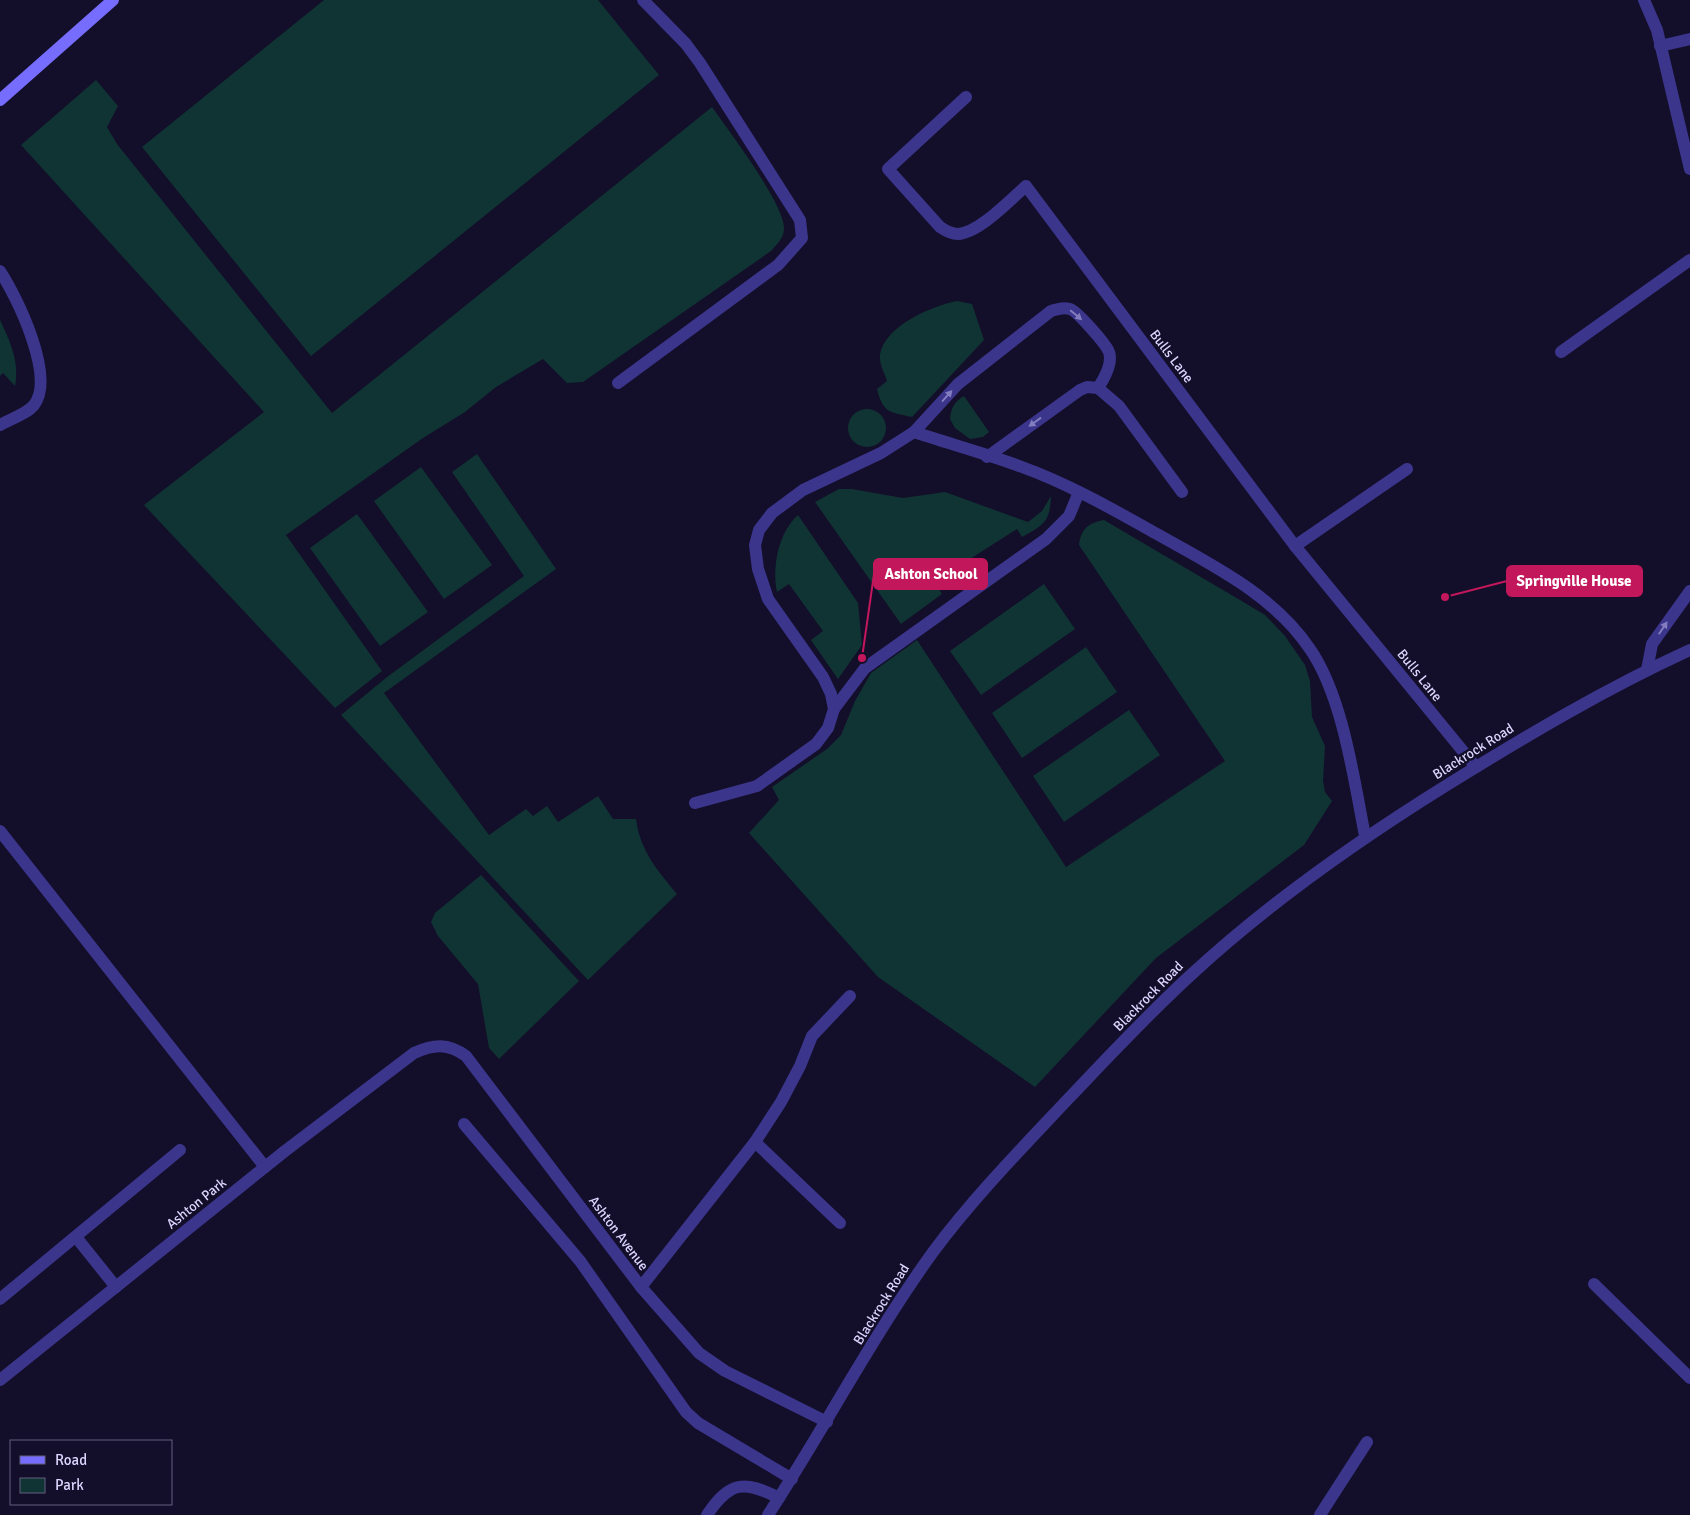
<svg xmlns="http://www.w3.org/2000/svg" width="1690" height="1515" viewBox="0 0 1690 1515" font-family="Signika,sans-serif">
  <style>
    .green { fill: #103434 }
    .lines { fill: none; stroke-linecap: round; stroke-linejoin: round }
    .service { stroke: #3b358c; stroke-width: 12 }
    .minor { stroke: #3b358c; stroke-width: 12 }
    .tertiary { stroke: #3b358c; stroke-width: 12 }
    .secondary { stroke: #766dff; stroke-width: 12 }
    .oneway { fill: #837dc0 }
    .labels { text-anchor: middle; stroke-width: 5; stroke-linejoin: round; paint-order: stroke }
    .street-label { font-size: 14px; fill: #dcd6ff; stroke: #130e29 }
    .leader { fill: none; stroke: #c2185b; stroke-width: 2 }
    .callout-dot { fill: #c2185b; stroke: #130e29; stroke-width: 2 }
    .callout { fill: #c2185b; stroke: #c2185b; stroke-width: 2 }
    .callout-label { font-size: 15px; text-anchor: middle; font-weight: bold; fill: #fff }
  </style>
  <rect width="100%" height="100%" fill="#130e29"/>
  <g class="green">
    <polygon points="324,0 598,0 659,75 311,356 142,147"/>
    <path d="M96 80 118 106 107 127 117 144 332 413 712 107C728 130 785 204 784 229 784 238 777 244 771 251L583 382 567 383 543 359 496 387 465 412 423 438 286 535 382 671 335 708 144 505 264 412 21 145Z"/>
    <path d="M957 301 972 304 984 340 912 417C889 412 883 413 877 389L887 381C885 374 880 366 880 358 881 327 932 306 957 301Z"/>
    <path d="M0 320C10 341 20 363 15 386L3 373 0 376Z"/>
    <path d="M964 396 989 432 983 437 970 439 955 428 950 419C951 408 954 402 964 396Z"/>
    <circle cx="867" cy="428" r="19"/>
    <path d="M477 454 556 569 384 693 489 835 526 809 533 816 547 806 558 822 598 796 613 819H636C640 850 657 870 677 894L588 980 341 715 387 677 524 576 452 472Z"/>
    <polygon points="421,467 492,565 444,599 374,501"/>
    <path d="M839 489H852L903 498 945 492 1028 522 1042 511 1051 496C1050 522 1044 525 1022 537L1017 529 934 582 942 594 901 624 815 502Z"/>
    <polygon points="357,514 428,612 380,646 310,548"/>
    <path d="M798 515 858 603 862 645 838 679 811 640 823 631 789 584 777 592C772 567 778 533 798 515Z"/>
    <path d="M1104 520 1240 600 1265 615 1285 636 1305 665 1310 681 1312 717 1325 746 1323 781 1325 792 1332 801 1304 845 1156 958 1035 1087 878 977 749 833 779 800 772 787 827 749 841 735 855 701 871 673 917 640 1066 867 1225 761 1079 545C1081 528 1089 523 1104 520Z"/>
    <polygon points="1044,584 1075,629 981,695 950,651"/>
    <polygon points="1086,647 1117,692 1022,758 992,713"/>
    <polygon points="1129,710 1160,755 1064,822 1033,776"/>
    <polygon points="481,875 579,981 499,1059 489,1048 478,984 438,936 431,922 435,913"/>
  </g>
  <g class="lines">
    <g class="service">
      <polyline points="1561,352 1690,260"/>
      <polyline points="618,383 778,265 802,238 800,220 700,63 686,44 643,0"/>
      <polyline points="1098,388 1119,406 1182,492"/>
      <path d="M914 432 958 384 1051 311C1058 309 1063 307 1070 309 1077 311 1106 344 1109 352 1113 364 1104 379 1098 388L1087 387 1080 390 987 457"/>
      <polyline points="1295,546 1407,469"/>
      <polyline points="834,709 865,668 1046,539 1069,516 1079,492"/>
      <path d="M695 803 757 786 816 744 828 728 834 709 831 694 823 677 768 599 758 569 755 545 759 530 772 513 803 490 881 453 914 432C950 444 988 454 1022 467 1069 484 1114 510 1157 534 1212 565 1274 595 1310 649 1343 697 1354 780 1365 836"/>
      <polyline points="464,1124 580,1261 686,1412 698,1423 792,1479"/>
      <polyline points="1594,1284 1690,1378"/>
      <path d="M707 1515C730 1481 744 1480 779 1498"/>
      <polyline points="1320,1515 1367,1442"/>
    </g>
    <g class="minor">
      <polyline points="1644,0 1657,30 1690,169"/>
      <polyline points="1660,46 1690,39"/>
      <path d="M966 97 888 169 940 227C946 231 951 234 958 234 979 233 1010 200 1026 186L1295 546 1476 767"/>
      <path d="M0 271C17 297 56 377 34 405 27 414 10 419 0 425"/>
      <polyline points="1647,670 1652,644 1690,591"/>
      <polyline points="0,831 265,1167"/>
      <polyline points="755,1142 840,1223"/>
      <polyline points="76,1237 116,1287"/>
      <polyline points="641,1287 755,1142 781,1102 800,1066 812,1036 850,996"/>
      <polyline points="0,1299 180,1150"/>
      <path d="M0 1380 285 1151 414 1053C434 1044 448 1043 466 1056L641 1287 699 1353 725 1371 827 1422"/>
    </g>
    <path class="tertiary" d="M768 1515C824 1429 873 1335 933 1252 974 1197 1023 1147 1070 1097 1110 1055 1150 1012 1193 973 1271 901 1357 841 1447 785 1526 736 1605 689 1690 650"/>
    <polyline class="secondary" points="0,100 113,0"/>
  </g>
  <defs><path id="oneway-solid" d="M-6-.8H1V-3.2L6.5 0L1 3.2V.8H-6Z" transform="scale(1.25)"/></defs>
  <g class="oneway">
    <use href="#oneway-solid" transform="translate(1076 315) rotate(40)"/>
    <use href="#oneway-solid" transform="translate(947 396) rotate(-48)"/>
    <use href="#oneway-solid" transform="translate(1035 422) rotate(144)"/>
    <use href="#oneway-solid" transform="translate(1663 628) rotate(-56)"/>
  </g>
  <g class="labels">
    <g class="street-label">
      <text transform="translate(1172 356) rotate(53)" y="5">Bulls Lane</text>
      <text transform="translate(1420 675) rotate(51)" y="5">Bulls Lane</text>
      <text transform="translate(1473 751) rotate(-32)" y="5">Blackrock Road</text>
      <text transform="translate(1148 996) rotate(-45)" y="5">Blackrock Road</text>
      <text transform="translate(196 1203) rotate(-39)" y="5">Ashton Park</text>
      <text transform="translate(619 1233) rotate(53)" y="5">Ashton Avenue</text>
      <text transform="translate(881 1304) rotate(-58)" y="5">Blackrock Road</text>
    </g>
  </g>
  <path class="leader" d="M862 658L874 574M1445 597L1507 581"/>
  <g class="callout-dot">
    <circle cx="862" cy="658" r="5"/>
    <circle cx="1445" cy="597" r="5"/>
  </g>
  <g class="callout">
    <rect x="874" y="559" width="113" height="30" rx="5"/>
    <rect x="1507" y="566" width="135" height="30" rx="5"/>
  </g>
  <g class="callout-label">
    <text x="931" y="579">Ashton School</text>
    <text x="1574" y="586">Springville House</text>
  </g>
  <rect x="10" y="1440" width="162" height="65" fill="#130e29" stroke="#635e7f"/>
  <rect x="20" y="1456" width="25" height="8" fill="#766dff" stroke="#635e7f"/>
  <text x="55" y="1465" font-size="15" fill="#dcd6ff">Road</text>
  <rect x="20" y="1478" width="25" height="15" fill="#103434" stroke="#635e7f"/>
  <text x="55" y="1490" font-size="15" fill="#dcd6ff">Park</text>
</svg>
